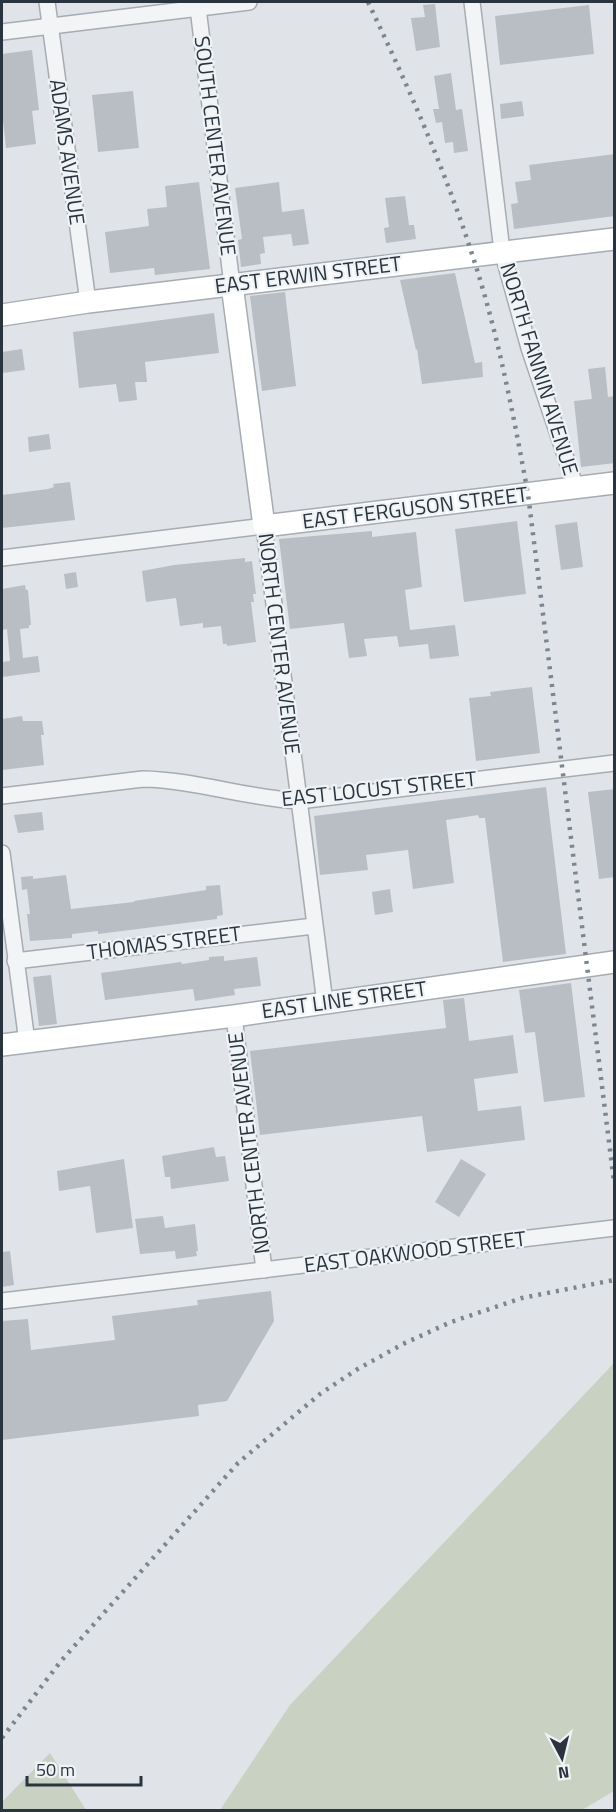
<svg xmlns="http://www.w3.org/2000/svg" width="616" height="1812" viewBox="0 0 616 1812" font-family="'Titillium Web',sans-serif">
  <style>
    .green { fill: #c8d1c2 }
    .building { fill: #b8bec4 }
    .lines { fill: none; stroke-linecap: round; stroke-linejoin: round }
    .street-casing { stroke: #a6acb2; stroke-width: 18 }
    .secondary-casing { stroke: #a6acb2; stroke-width: 24 }
    .street { stroke: #f2f4f6; stroke-width: 15 }
    .secondary { stroke: #fff; stroke-width: 21 }
    .rail { stroke: #7b8690; stroke-width: 4.5; stroke-dasharray: 3 6; stroke-linecap: butt }
    .labels { text-anchor: middle; stroke-width: 4.5; stroke-linejoin: round; paint-order: stroke }
    .street-label { font-size: 21px; fill: #2a343e; stroke: #eff3f5 }
  </style>
  <rect width="100%" height="100%" fill="#e0e4e8"/>
  <g class="green">
    <polygon points="614,1363 614,1791 582,1810 220,1810 290,1705"/>
    <polygon points="50,1753 86,1810 2,1810 2,1802"/>
  </g>
  <g class="building">
    <polygon points="435,4 440,47 416,51 411,18 425,17 423,5"/>
    <polygon points="589,5 594,54 500,65 495,16"/>
    <polygon points="32,50 39,110 32,111 36,144 6,148 2,111 2,54"/>
    <polygon points="451,73 456,110 462,109 468,151 454,153 453,142 445,143 442,122 436,123 433,109 439,109 434,76"/>
    <polygon points="133,91 139,148 98,152 92,95"/>
    <polygon points="522,101 524,116 501,119 500,104"/>
    <polygon points="615,154 615,216 514,229 511,204 518,203 515,182 531,180 529,165"/>
    <polygon points="199,182 210,269 155,275 154,268 110,273 105,232 149,226 147,209 167,207 165,186"/>
    <polygon points="279,182 282,212 304,209 309,244 293,246 291,234 263,237 265,253 260,254 261,264 241,267 238,240 242,239 235,188"/>
    <polygon points="405,196 409,225 414,225 416,239 386,243 384,228 389,227 385,198"/>
    <polygon points="455,273 475,363 482,362 483,377 422,384 417,349 416,350 400,280"/>
    <polygon points="285,292 296,386 262,391 250,296"/>
    <polygon points="214,313 219,353 145,362 147,382 135,382 137,400 119,402 116,384 79,388 73,332"/>
    <polygon points="22,349 25,370 2,373 2,352"/>
    <polygon points="605,367 608,397 615,396 615,463 581,467 574,401 592,399 588,369"/>
    <polygon points="49,434 51,449 29,452 28,437"/>
    <polygon points="70,482 75,520 2,528 2,495 48,489 54,487 53,484"/>
    <polygon points="517,521 526,594 464,602 455,529"/>
    <polygon points="577,522 583,567 561,570 555,525"/>
    <polygon points="372,531 372,537 416,532 422,587 405,590 410,630 455,625 459,656 430,659 428,644 399,647 397,636 364,639 367,656 349,658 344,623 290,629 279,539"/>
    <polygon points="245,558 245,562 252,561 256,594 253,594 254,602 251,602 256,642 227,646 227,644 223,644 221,626 203,628 203,623 180,626 176,598 146,602 142,571 174,565"/>
    <polygon points="76,572 78,587 66,589 64,574"/>
    <polygon points="25,585 26,590 28,590 31,625 29,625 29,628 20,629 23,658 38,656 40,672 2,677 2,662 10,661 7,629 2,630 2,589"/>
    <polygon points="532,687 540,753 476,761 469,698 491,696 490,692"/>
    <polygon points="22,716 23,721 42,721 44,735 41,735 44,765 2,770 2,719"/>
    <polygon points="546,787 566,954 503,962 485,818 479,818 478,815 446,820 454,883 413,889 408,850 366,855 368,870 320,875 314,816"/>
    <polygon points="615,789 615,877 599,879 588,792"/>
    <polygon points="42,812 44,830 18,833 14,815"/>
    <polygon points="66,875 71,909 134,902 134,901 206,890 206,886 220,885 223,915 217,916 217,919 98,934 98,931 72,934 72,938 30,941 27,914 30,914 27,889 22,890 21,877 33,876 33,879"/>
    <polygon points="390,889 393,912 375,915 372,892"/>
    <polygon points="224,956 224,961 257,957 261,986 234,989 235,995 195,1001 193,989 105,1000 101,973 181,962 182,964 209,960 209,957"/>
    <polygon points="51,975 57,1024 39,1026 33,977"/>
    <polygon points="571,983 585,1097 544,1102 535,1032 525,1033 519,990"/>
    <polygon points="464,998 469,1041 513,1035 518,1073 474,1079 478,1111 521,1106 525,1140 427,1152 422,1116 260,1135 250,1051 446,1028 443,1000"/>
    <polygon points="214,1147 216,1157 225,1156 229,1181 171,1189 170,1177 165,1177 162,1156"/>
    <polygon points="124,1159 133,1228 96,1233 90,1186 59,1191 57,1171"/>
    <polygon points="461,1159 486,1174 459,1217 435,1202"/>
    <polygon points="163,1216 165,1228 195,1224 198,1251 196,1251 197,1256 176,1259 175,1251 140,1254 135,1219"/>
    <polygon points="10,1251 14,1285 2,1287 2,1252"/>
    <polygon points="271,1291 274,1321 227,1401 198,1405 199,1416 2,1440 2,1321 28,1319 31,1350 115,1340 112,1316 198,1305 197,1300"/>
  </g>
  <g class="lines">
    <defs>
      <g id="street">
        <polyline points="47,2 88,302"/>
        <polyline points="472,2 502,251 529,348 576,488"/>
        <polyline points="198,8 232,285"/>
        <polyline points="2,32 249,2"/>
        <polyline points="2,558 264,526 325,1003"/>
        <path d="M2 796 143 779C195 780 246 798 299 801L614 763"/>
        <polyline points="2,853 27,1042"/>
        <polyline points="15,961 314,926"/>
        <polyline points="234,1016 264,1270"/>
        <polyline points="2,1301 614,1228"/>
      </g>
      <g id="secondary">
        <polyline points="232,285 264,526 614,483"/>
        <polyline points="2,315 88,302 614,239"/>
        <polyline points="2,1045 234,1016 614,962"/>
      </g>
    </defs>
    <use href="#street" class="street-casing"/>
    <use href="#secondary" class="secondary-casing"/>
    <use href="#street" class="street"/>
    <use href="#secondary" class="secondary"/>
    <g class="rail">
      <path d="M368 2C407 84 444 167 472 254 498 333 513 413 528 494L614 1182"/>
      <polyline points="2,1738 61,1661 238,1463 320,1394 356,1370 403,1344 451,1322 522,1298 614,1280"/>
    </g>
  </g>
  <g class="labels">
    <g class="street-label">
      <text transform="translate(215 146) rotate(83)" y="7">SOUTH CENTER AVENUE</text>
      <text transform="translate(67 152) rotate(82)" y="7">ADAMS AVENUE</text>
      <text transform="translate(308 275) rotate(-7)" y="7">EAST ERWIN STREET</text>
      <text transform="translate(539 369) rotate(73)" y="7">NORTH FANNIN AVENUE</text>
      <text transform="translate(415 508) rotate(-7)" y="7">EAST FERGUSON STREET</text>
      <text transform="translate(279 644) rotate(83)" y="7">NORTH CENTER AVENUE</text>
      <text transform="translate(379 789) rotate(-6)" y="7">EAST LOCUST STREET</text>
      <text transform="translate(164 943) rotate(-7)" y="7">THOMAS STREET</text>
      <text transform="translate(344 1000) rotate(-8)" y="7">EAST LINE STREET</text>
      <text transform="translate(249 1143) rotate(-97)" y="7">NORTH CENTER AVENUE</text>
      <text transform="translate(415 1252) rotate(-7)" y="7">EAST OAKWOOD STREET</text>
    </g>
  </g>
  <rect width="616" height="1812" fill="none" stroke="#2a343e" stroke-width="6"/>
  <g transform="translate(562 1758) rotate(173)" stroke="#eff3f5" stroke-width="4.5" paint-order="stroke">
  <path d="M0-4.5L10 22L0 15L-10 22Z" fill="#2a343e"/>
  <text y="-9" font-size="16" font-weight="bold" text-anchor="middle" fill="#2a343e">N</text>
  </g>
  <path d="M27 1776v9h114v-9" fill="none" stroke="#2a343e" stroke-width="3"/>
  <text x="36" y="1776" font-size="18" fill="#2a343e" stroke="#eff3f5" stroke-width="4.5" paint-order="stroke">50 m</text>
</svg>
